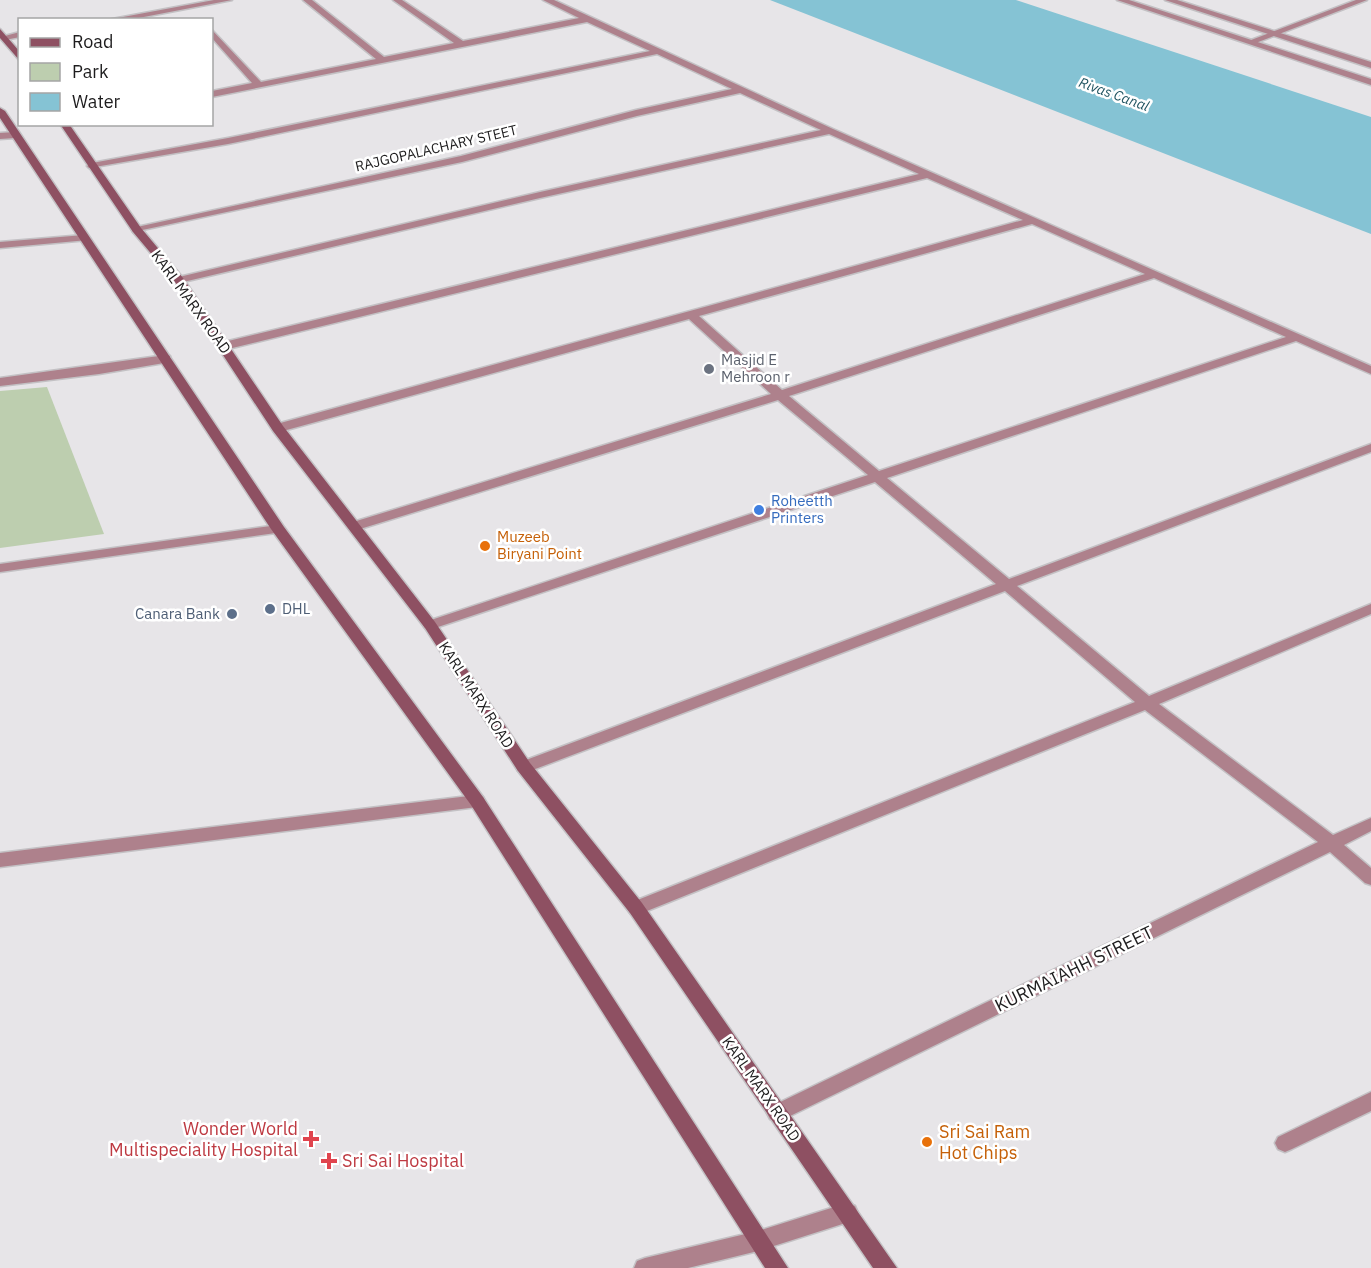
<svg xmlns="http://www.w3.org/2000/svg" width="1371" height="1268" viewBox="0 0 1371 1268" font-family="'IBM Plex Sans',sans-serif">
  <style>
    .green { fill: #bdceaf }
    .water { fill: #85c3d4 }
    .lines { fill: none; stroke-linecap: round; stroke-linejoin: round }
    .service-casing { stroke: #c3c1c4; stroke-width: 3 }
    .minor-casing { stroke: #c3c1c4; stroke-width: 3 }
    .tertiary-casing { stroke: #c3c1c4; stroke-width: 3 }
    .secondary-casing { stroke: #c3c1c4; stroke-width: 3 }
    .service { fill: #ae818c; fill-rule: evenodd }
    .minor { fill: #ae818c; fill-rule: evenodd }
    .tertiary { fill: #ae818c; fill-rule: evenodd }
    .secondary { fill: #8e5062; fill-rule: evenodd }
    .worship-dot { fill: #6b7280; stroke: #fff; stroke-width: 2 }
    .shop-dot { fill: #3f7fe0; stroke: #fff; stroke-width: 2 }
    .food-dot { fill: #e8710a; stroke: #fff; stroke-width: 2 }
    .service-dot { fill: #5c6f8a; stroke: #fff; stroke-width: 2 }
    .health-dot { fill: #e0444e; stroke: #fff; stroke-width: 2 }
    .labels { text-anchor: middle; stroke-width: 5; stroke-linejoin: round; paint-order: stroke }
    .far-water-label { font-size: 14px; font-style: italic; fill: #1f5360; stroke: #fff }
    .far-street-label { font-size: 14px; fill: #1e1d1e; stroke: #fff }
    .street-label { font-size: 15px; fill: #1e1d1e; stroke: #fff }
    .worship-label { font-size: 15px; fill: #5b616d; stroke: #fff; text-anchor: start }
    .shop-label { font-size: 15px; fill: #366cbe; stroke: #fff; text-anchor: start }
    .food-label { font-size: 15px; fill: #c56008; stroke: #fff; text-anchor: start }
    .service-label { font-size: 15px; fill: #4e5e75; stroke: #fff; text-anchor: start }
    .near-street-label { font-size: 18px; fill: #1e1d1e; stroke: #fff }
    .near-health-label { font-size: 18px; fill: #be3a42; stroke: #fff; text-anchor: end }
    .near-food-label { font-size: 18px; fill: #c56008; stroke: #fff; text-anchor: start }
  </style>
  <rect width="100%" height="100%" fill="#e7e5e8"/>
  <polygon class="green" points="47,387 104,534 0,548 0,391"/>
  <polygon class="water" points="770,0 1016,0 1371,117 1371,234"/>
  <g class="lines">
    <defs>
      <polygon id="service" points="1371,1092 1371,1111 1292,1149 1285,1152 1278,1149 1275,1143 1278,1137"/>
      <g id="minor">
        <polygon points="214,0 232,0 128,20 107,20"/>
        <path d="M303 0H312L384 57 454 43 393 0H402L463 41 579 18 543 0H554L833 129 1371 366V374L1296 341 887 478 1009 579 1371 444V452L1017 586 1149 696 1371 604V614L1159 704 1333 835 1371 818V831L1344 845 1371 868V885L1365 883 1330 852 784 1119 777 1122 770 1119 767 1113 770 1107 1318 842 1145 710 642 913 636 915 630 913 627 908 630 903 1135 702 1005 591 530 771H518L516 767 518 763 996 584 875 482 435 628H425L423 625 425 622 868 475 778 400 360 529 355 530 348 526 350 523 771 394 689 319 283 431 278 432 272 428 273 425 1023 220 927 178 224 350 220 349V343L919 174 829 134 540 198 179 283 175 282V278L179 277 540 192 821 130 740 93 637 116 462 162 133 232 132 230 137 227 461 156 636 110 732 89 657 54 228 144 89 168 87 166 92 163 228 138 650 51 587 22 212 97V91L252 83 212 38V30L261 82 376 59ZM1032 224 1145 274 782 390 699 316ZM1154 278 1286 337 879 471 789 396Z"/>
        <polygon points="1356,0 1367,0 1253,44 1246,42"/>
        <polygon points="20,32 20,37 5,40 1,37"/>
        <polygon points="0,133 15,132 20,135 15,138 0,139"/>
        <polygon points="84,235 89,238 88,240 0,248 0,242"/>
        <polygon points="166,355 170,356 170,362 99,374 0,386 0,378"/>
        <polygon points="278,525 285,529 283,532 0,572 0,564"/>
        <polygon points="477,795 483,797 485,801 483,805 477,807 0,867 0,853"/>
      </g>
      <g id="tertiary">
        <polygon points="1117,0 1129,0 1371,79 1371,85"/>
        <polygon points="1165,0 1177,0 1371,62 1371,68"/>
        <polygon points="847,1203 855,1206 858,1213 855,1220 758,1251 688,1268 634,1268 637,1261 645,1258 758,1231"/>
      </g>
      <g id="secondary">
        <polygon points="0,29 20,52 20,61 0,38"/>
        <polygon points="0,108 5,111 284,527 483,797 788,1268 765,1268 471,805 271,529 0,118"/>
        <polygon points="60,124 69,124 141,228 183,278 283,426 435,622 530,763 642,903 897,1268 873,1268 630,913 518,771 425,628 273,431 175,282 133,232"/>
      </g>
    </defs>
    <use href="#service" class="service-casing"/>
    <use href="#minor" class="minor-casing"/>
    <use href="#tertiary" class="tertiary-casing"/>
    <use href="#secondary" class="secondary-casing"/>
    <use href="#service" class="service"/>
    <use href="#minor" class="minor"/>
    <use href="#tertiary" class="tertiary"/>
    <use href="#secondary" class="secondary"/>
  </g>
  <circle class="worship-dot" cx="709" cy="369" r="6"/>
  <circle class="shop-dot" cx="759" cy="510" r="6"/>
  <g class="food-dot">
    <circle cx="485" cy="546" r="6"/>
    <circle cx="927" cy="1142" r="6"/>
  </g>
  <g class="service-dot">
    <circle cx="270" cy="609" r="6"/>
    <circle cx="232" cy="614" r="6"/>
  </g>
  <g class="health-dot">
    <path d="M308 1130h6v6h6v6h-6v6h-6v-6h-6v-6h6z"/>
    <path d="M326 1152h6v6h6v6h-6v6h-6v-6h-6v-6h6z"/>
  </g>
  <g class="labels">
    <g class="far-water-label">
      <text transform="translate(1114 94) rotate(20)" y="5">Rivas Canal</text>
    </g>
    <g class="far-street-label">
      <text transform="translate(436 148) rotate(-13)" y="5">RAJGOPALACHARY STEET</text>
    </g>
    <g class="street-label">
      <text transform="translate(191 302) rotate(54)" y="5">KARL MARX ROAD</text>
      <text transform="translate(476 695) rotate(57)" y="5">KARL MARX ROAD</text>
      <text transform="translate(761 1089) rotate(55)" y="5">KARL MARX ROAD</text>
    </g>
    <g class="worship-label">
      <text x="721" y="365">Masjid E<tspan x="721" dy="17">Mehroon r</tspan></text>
    </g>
    <g class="shop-label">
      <text x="771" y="506">Roheetth<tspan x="771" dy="17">Printers</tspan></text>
    </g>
    <g class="food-label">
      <text x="497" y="542">Muzeeb<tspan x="497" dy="17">Biryani Point</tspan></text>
    </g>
    <g class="service-label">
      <text x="282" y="614">DHL</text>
      <text x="220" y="619" text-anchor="end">Canara Bank</text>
    </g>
    <g class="near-street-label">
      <text transform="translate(1074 969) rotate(-26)" y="6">KURMAIAHH STREET</text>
    </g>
    <g class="near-health-label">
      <text x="298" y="1135">Wonder World<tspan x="298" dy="21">Multispeciality Hospital</tspan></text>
      <text x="342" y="1167" text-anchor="start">Sri Sai Hospital</text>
    </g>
    <g class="near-food-label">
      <text x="939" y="1138">Sri Sai Ram<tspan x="939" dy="21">Hot Chips</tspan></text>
    </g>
  </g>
  <rect x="18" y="18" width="195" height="108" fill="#ffffff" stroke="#a5a5a5" stroke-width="1.5"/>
  <rect x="30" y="38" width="30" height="9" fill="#8e5062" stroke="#a5a5a5" stroke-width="1.5"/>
  <text x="72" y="48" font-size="18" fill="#1e1d1e">Road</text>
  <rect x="30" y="63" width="30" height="18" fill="#bdceaf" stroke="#a5a5a5" stroke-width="1.5"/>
  <text x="72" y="78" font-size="18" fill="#1e1d1e">Park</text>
  <rect x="30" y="93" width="30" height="18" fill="#85c3d4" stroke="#a5a5a5" stroke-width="1.5"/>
  <text x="72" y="108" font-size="18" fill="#1e1d1e">Water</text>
</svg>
